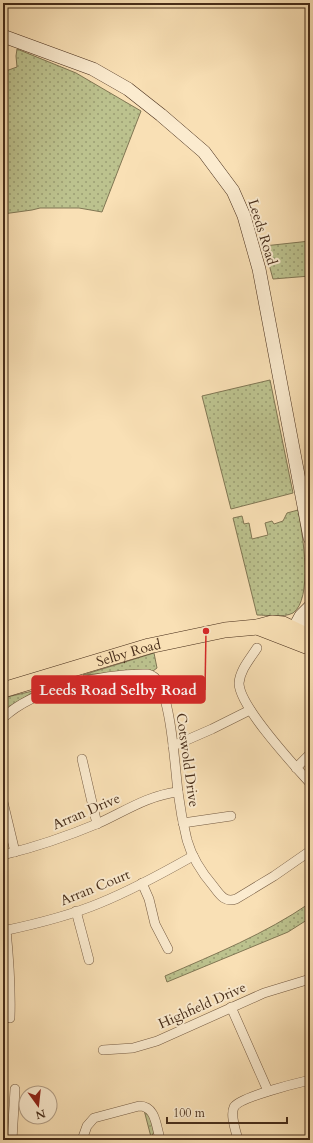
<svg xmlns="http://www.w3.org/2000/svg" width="313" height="1143" viewBox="0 0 313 1143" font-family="Cardo,serif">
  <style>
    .grass { fill: url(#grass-dots); stroke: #817754 }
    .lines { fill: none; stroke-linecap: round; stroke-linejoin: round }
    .minor-casing { stroke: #735940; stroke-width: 10 }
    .secondary-casing { stroke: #462c19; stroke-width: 14 }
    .trunk-casing { stroke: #462c19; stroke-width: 16 }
    .minor { stroke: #fbebcf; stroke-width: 9 }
    .secondary { stroke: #fbebcf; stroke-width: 13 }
    .trunk { stroke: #f9e0b5; stroke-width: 15 }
    .labels { text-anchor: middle; stroke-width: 4; stroke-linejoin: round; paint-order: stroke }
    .street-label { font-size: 14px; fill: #462c19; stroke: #fbebcf }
    .leader { fill: none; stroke: #d62828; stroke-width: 1.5 }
    .callout-dot { fill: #d62828; stroke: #fbebcf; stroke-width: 1.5 }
    .callout { fill: #d62828; stroke: #d62828; stroke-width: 1.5 }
    .callout-label { font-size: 15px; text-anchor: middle; font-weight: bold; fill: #fff }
  </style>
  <defs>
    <pattern id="grass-dots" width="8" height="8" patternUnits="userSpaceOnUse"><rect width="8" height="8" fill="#bcc28e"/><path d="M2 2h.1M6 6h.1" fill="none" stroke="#9b9e73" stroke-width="1.8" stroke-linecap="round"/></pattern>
  </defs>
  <rect width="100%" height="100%" fill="#f9e0b5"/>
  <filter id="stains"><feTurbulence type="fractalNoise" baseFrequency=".005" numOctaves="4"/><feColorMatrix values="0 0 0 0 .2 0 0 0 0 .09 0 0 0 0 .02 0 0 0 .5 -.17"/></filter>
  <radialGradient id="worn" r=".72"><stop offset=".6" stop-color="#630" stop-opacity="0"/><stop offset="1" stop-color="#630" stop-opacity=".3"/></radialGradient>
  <g class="grass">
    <polygon points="17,49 76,73 141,111 102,212 79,208 40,208 32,210 3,214 3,72 17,67 16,56"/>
    <polygon points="310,241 310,276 273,279 264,246"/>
    <polygon points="270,380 293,493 231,509 202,396"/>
    <path d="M298 510C303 535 313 599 293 613 283 618 268 615 257 615L233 518 242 516 244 524 249 523 252 539 268 535 265 523 272 521 274 524 283 521 287 513Z"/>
    <polygon points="154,653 157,668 153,671 107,673 83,675"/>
    <polygon points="37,690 12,705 3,712 3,698"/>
    <path d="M310 903V918L288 932 167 982 165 976C215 954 265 934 310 903Z"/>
    <polygon points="144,1110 149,1113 154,1132 151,1137"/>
  </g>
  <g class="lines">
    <defs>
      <g id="minor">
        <path d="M257 648C250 659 240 670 239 683 239 706 293 764 310 783"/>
        <path d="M3 718C34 688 106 673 148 674 151 675 154 676 156 679 171 697 175 767 178 792 180 808 183 824 187 840 192 858 202 873 214 887 220 895 225 903 236 899L274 876 310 851"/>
        <polyline points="173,746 212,729 250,710"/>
        <polyline points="82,759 97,824"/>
        <polyline points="296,768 310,754"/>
        <polyline points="3,802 15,852"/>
        <polyline points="183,823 231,816"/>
        <path d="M3 855C36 847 68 836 99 823 125 811 149 795 178 792"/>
        <polyline points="142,883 149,899 155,924 168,949"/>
        <polyline points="76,911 89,960"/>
        <path d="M6 930C9 960 11 988 10 1018"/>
        <path d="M3 931C36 924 69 916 100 903 132 890 163 873 193 856"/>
        <polyline points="231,1007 268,1091"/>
        <polyline points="103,1050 133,1048 157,1041 264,993 310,979"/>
        <polyline points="12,1140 15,1089"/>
        <path d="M82 1140 87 1126 94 1118 139 1106C156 1106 156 1126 160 1139"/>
        <path d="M238 1140C236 1131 230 1116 234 1107 240 1097 297 1083 310 1080"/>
      </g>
      <g id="secondary">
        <polyline points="3,36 93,69 128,89 161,115 204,152 233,191 244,216 259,269 310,538"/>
        <polyline points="289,638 301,616 310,607"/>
        <polyline points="300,643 310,619"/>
      </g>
      <g id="trunk">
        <polyline points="257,627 306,646"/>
        <path id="s1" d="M3 690 149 646 225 630 257 627 272 623 283 624 310 637"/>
      </g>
    </defs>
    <use href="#minor" class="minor-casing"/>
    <use href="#secondary" class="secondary-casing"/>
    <use href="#trunk" class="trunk-casing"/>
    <use href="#minor" class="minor"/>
    <use href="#secondary" class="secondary"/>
    <use href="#trunk" class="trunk"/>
  </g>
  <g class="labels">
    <g class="street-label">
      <text transform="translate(263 232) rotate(73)" y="5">Leeds Road</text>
      <text dy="5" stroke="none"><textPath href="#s1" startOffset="131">Selby Road</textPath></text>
      <text transform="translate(188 760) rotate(82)" y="5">Cotswold Drive</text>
      <text transform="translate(86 811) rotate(-23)" y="5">Arran Drive</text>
      <text transform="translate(95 887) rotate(-22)" y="5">Arran Court</text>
      <text transform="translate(202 1005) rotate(-24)" y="5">Highfield Drive</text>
    </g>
  </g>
  <path class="leader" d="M206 631L205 690"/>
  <circle class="callout-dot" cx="206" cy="631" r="4"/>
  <rect class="callout" x="32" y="676" width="173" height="27" rx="4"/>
  <g class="callout-label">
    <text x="118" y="695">Leeds Road Selby Road</text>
  </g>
  <rect width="313" height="1143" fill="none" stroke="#f9e0b5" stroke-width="16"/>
  <rect x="4" y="4" width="305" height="1135" fill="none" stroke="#462c19" stroke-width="2"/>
  <rect x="8" y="8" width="297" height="1127" fill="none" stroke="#462c19"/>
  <g transform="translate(38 1105) rotate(165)"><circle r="19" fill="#fbebcf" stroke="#b39f86"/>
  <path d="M0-3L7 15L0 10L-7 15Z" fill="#8f2418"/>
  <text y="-6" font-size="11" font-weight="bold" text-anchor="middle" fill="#462c19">N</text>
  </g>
  <path d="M167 1117v6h120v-6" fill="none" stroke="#462c19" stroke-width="2"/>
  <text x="173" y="1117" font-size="12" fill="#462c19" stroke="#fbebcf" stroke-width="3" paint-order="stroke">100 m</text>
  <rect width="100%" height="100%" filter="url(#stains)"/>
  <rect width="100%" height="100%" fill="url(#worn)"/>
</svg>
